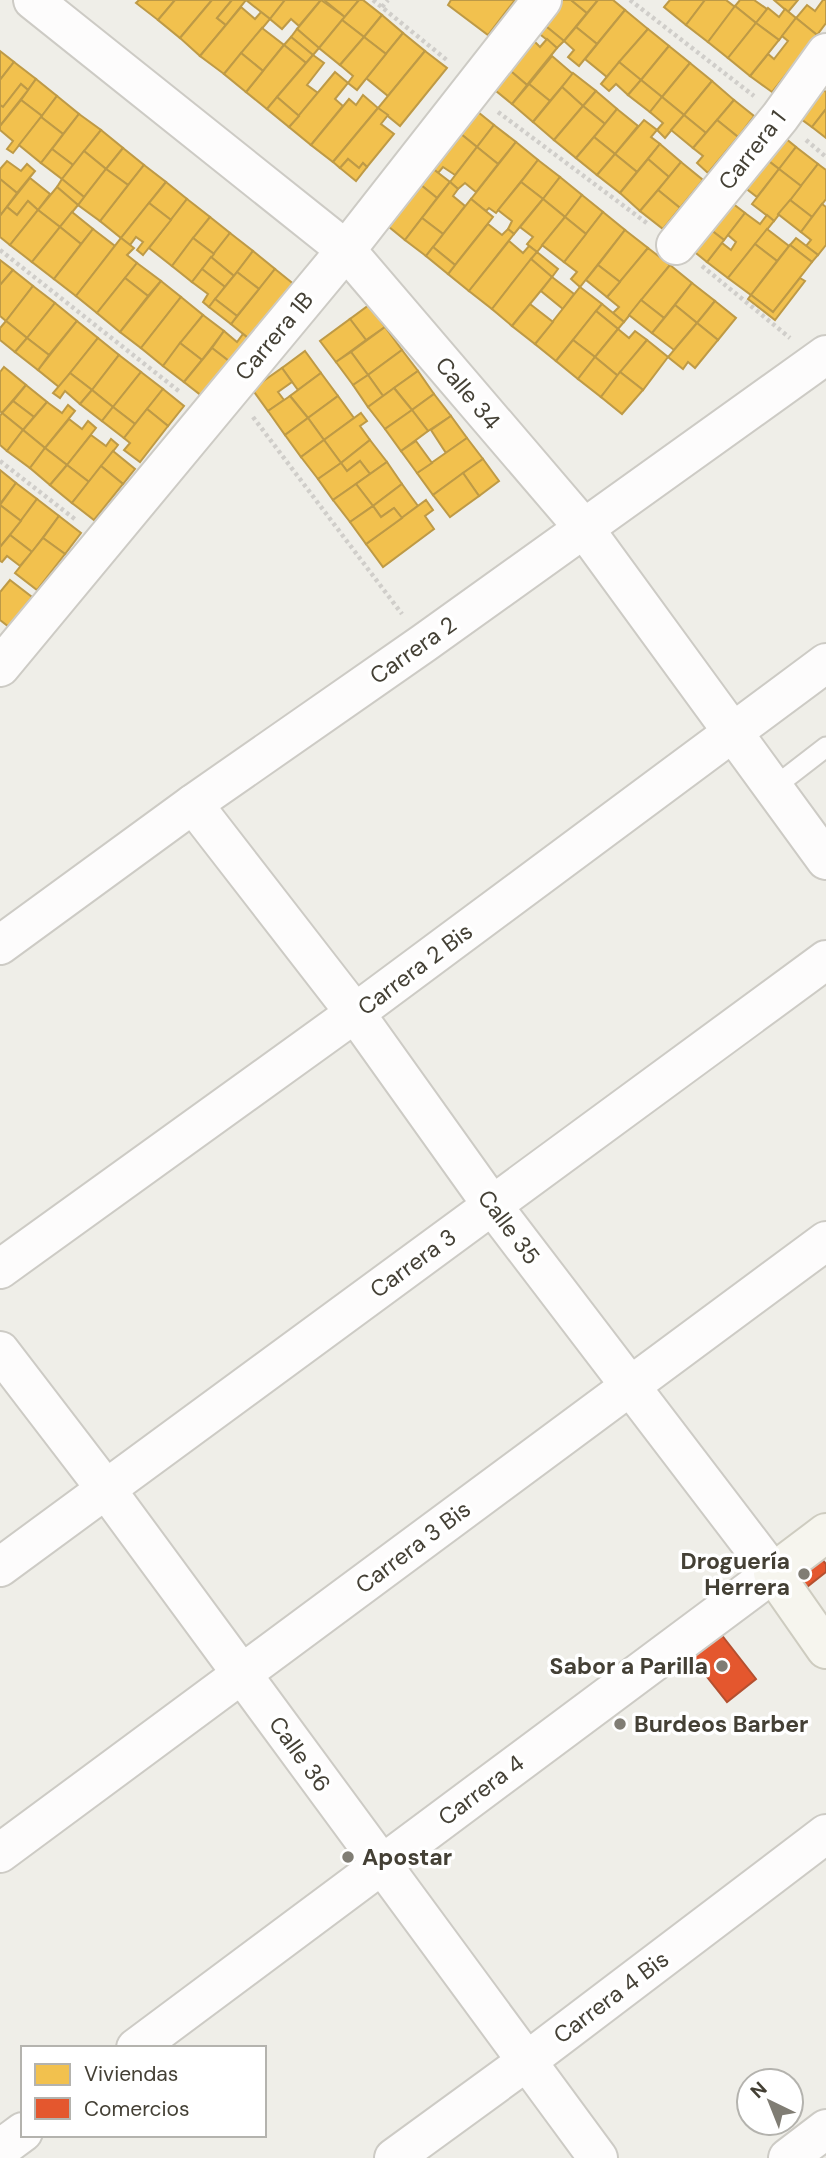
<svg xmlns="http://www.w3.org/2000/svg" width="826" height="2158" viewBox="0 0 826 2158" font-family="'DM Sans',sans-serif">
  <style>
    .homes { fill: #f2c14e; stroke: #be9a46; stroke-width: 2 }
    .shops { fill: #e4572e; stroke: #b45030; stroke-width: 2 }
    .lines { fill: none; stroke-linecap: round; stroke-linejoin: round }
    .service-casing { stroke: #cdcbc5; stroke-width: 23 }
    .minor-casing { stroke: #cdcbc5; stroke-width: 42 }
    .tertiary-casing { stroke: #cdcbc5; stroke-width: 42 }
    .secondary-casing { stroke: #ceccc0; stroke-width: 42 }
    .path { stroke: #d0ceca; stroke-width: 4.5; stroke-dasharray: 3.5 3.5; stroke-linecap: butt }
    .service { stroke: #fdfcfc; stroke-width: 19 }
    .minor { stroke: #fdfcfc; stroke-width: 38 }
    .tertiary { stroke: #fdfcfc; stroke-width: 38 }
    .secondary { stroke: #f6f5ee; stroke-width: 38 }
    .poi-dot { fill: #807d74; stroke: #fff; stroke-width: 2.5 }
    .labels { text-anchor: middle; stroke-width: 7; stroke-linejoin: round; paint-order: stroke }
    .street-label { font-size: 23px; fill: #444035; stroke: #fff }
    .poi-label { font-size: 23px; font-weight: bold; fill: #444035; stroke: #fff; text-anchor: end }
  </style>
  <rect width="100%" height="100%" fill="#efeee8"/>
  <g class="homes">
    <polygon points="139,0 175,0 158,20 136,3"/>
    <polygon points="175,0 212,0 180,38 158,20"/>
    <polygon points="212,0 232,0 217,18 226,25 200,56 180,38"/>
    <polygon points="232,0 246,0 226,25 217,18"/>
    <polygon points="246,0 285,0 270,19"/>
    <polygon points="285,0 321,0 299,26 291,19 282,29 270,19"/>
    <polygon points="321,0 345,17 319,48 297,29"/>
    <polygon points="324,0 359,0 345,17"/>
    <polygon points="359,0 363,0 382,15 364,37 342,20"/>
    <polygon points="451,0 515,0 488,35 448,5"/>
    <polygon points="561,0 571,0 587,13 564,41 542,23"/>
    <polygon points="571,0 598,0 587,13"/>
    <polygon points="598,0 613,0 625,10 597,44 576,27"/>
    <polygon points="670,0 705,0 686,25 664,7"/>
    <polygon points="705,0 726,0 735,7 708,42 686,25"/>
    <polygon points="740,0 754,0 767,9 756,23 735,6"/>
    <polygon points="774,0 798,0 788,12"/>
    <polygon points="823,0 826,0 826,23 817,35 796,18 807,5 815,11"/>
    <polygon points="735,6 756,23 728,58 708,42"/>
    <polygon points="241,7 255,19 261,12 270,19 224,74 200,56"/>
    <polygon points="768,8 779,17 785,9 796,18 779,40 756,23"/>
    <polygon points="625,10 648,29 607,77 585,59"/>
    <polygon points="382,15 403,33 386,54 364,37"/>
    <polygon points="796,18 817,35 772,92 750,76 768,54 774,59 788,41 782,36"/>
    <polygon points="342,20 364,37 340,65 319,48"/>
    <polygon points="542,23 564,41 557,48 536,31"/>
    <polygon points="756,23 779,40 750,76 728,58"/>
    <polygon points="576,27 597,44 579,66 568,57 574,50 564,41"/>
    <polygon points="262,28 284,45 263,71 241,53"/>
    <polygon points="297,29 319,48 313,55 291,37"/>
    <polygon points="648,29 669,46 641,80 619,62"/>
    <polygon points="403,33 425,51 388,96 366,78"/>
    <polygon points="291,37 313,55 306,63 284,45"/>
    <polygon points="364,37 386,54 357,90 348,83 353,76 340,65"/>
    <polygon points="531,38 540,47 547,39 557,48 527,85 506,67"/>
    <polygon points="284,45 306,63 267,109 246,92"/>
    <polygon points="669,46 690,63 662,97 641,80"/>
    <polygon points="0,51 14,62 0,80"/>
    <polygon points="425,51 447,68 400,126 378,108"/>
    <polygon points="241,53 263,71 246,92 224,74"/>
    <polygon points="313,55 324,63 307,85 318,93 299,116 277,97"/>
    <polygon points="552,56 573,74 550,101 529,84"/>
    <polygon points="14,62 36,79 28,90 21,84 3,107 0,105 0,80"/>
    <polygon points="619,62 641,80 628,95 616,84 609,91 601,84"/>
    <polygon points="690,63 712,81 684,115 662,97"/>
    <polygon points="506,67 527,85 512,104 490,86"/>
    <polygon points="335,72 348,83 335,99 343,106 311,145 289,127"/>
    <polygon points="573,73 596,91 583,106 562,87"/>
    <polygon points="36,79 57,96 42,116 21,100"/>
    <polygon points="641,80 662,97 650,112 628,95"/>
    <polygon points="712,81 734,100 706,133 684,115"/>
    <polygon points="812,82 826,92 826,109 812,127 790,111"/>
    <polygon points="21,84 28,90 0,126 0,105 3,107"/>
    <polygon points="529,84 550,101 533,122 512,104"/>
    <polygon points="562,87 583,106 554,140 533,122"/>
    <polygon points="596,91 617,109 605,124 583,106"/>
    <polygon points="363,95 378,108 333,162 311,145 349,99 356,105"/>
    <polygon points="57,96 79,114 63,134 41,117"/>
    <polygon points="277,97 299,116 289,127 267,109"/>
    <polygon points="662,97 684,115 665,138 657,130 663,123 650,112"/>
    <polygon points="21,100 42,116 13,153 7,149 13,141 0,130 0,126"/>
    <polygon points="734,100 754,116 738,137 717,120"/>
    <polygon points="583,106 605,124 576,158 554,140"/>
    <polygon points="378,108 388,115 381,124 394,134 367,167 363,163 359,168 348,159 340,168 333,162"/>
    <polygon points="473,108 494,125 477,147 456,130"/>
    <polygon points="617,109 638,126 615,154 594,137"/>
    <polygon points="826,109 826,138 812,127"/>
    <polygon points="79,114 101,130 73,165 52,149"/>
    <polygon points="684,115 706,133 693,148 671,130"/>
    <polygon points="41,117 63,134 41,163 19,145"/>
    <polygon points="644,120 657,130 651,137 660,144 637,172 615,154"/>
    <polygon points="717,120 738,137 708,173 697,163 703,156 693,148"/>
    <polygon points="494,125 516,142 498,164 477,147"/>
    <polygon points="774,129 796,147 779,169 757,152"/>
    <polygon points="101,130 123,148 106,169 84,151"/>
    <polygon points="456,130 477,147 455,175 443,167 438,173 428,165"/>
    <polygon points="594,137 615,154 597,175 576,158"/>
    <polygon points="516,142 538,160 496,213 489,208 486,211 471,199"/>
    <polygon points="660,144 681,162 669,177 648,159"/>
    <polygon points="477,147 498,164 476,192 465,183 458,189 450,182"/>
    <polygon points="796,147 818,164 801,186 779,169"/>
    <polygon points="123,148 144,165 128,185 106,169"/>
    <polygon points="52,149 73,165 62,179 41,163"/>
    <polygon points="84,151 106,169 84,197 62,179"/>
    <polygon points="757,152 779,169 757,197 735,180"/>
    <polygon points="615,154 637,172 620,193 597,175"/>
    <polygon points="348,159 359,168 363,163 367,167 356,181 340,168"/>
    <polygon points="648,159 669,177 640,211 620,193"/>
    <polygon points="538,160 560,177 543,199 521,182"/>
    <polygon points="7,161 21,171 27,164 35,171 17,193 0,179 0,169"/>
    <polygon points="681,162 703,180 680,208 658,190"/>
    <polygon points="818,164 826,170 826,199 812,217 790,200"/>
    <polygon points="144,165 166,182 121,238 100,221"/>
    <polygon points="428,165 450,182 437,198 416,181"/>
    <polygon points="106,169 128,185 100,221 78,205"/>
    <polygon points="779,169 801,186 774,221 752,204"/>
    <polygon points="560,177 582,195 565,217 543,199"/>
    <polygon points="30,178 50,194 38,210 28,201 17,215 7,207"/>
    <polygon points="0,179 17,193 0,216"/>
    <polygon points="62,179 84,197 78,205 57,187"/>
    <polygon points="416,181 437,198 405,240 383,222"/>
    <polygon points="166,182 187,199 171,220 149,203"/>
    <polygon points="450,182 458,189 453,196 465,206 443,234 422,218"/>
    <polygon points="521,182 543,199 514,234 508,229 512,221 498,210"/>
    <polygon points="57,187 78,205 60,227 38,210"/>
    <polygon points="658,190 680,208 663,229 640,211"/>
    <polygon points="582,195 603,212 586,234 565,217"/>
    <polygon points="723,196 745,213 724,240 702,223"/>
    <polygon points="187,199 210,217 172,266 149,248"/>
    <polygon points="471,199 493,217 455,265 433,247"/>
    <polygon points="543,199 565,217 537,252 527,244 533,237 520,227"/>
    <polygon points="790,200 812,217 801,232 778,214"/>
    <polygon points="28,201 38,210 10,245 0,237 0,216 7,207 17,215"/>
    <polygon points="149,203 171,220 143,255 137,250 143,242 136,237 130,245 121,238"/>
    <polygon points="822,204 826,207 826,245 818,255 806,246 811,240 801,232"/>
    <polygon points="38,210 60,227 32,262 10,245"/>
    <polygon points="72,212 93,229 81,244 60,227"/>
    <polygon points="603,212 625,230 580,287 571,279 577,272 564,262"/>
    <polygon points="745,213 760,224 767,215 774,221 728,278 707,262 722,243 731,250 736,242 728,235"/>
    <polygon points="210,217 230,233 214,254 193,238"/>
    <polygon points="565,217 586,234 564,262 542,245"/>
    <polygon points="422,218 443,234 426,256 405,240"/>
    <polygon points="702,223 724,240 707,262 686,245"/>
    <polygon points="488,224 502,235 508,229 514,234 469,291 448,274"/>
    <polygon points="60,227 81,244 54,279 32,262"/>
    <polygon points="93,229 115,246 76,296 54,279"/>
    <polygon points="767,229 789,246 777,261 755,244"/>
    <polygon points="625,230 648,248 620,282 598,265"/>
    <polygon points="230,233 253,251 234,276 211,257"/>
    <polygon points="121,238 134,248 127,255 137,263 97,313 76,296"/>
    <polygon points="193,238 214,254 192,282 172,266"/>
    <polygon points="796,238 818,255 812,262 790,245"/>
    <polygon points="509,241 523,253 529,246 537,252 492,309 469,291"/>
    <polygon points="755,244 777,261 751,295 728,278"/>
    <polygon points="790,245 812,262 773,312 751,295"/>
    <polygon points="433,247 455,265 448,274 426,256"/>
    <polygon points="648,248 670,265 624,322 613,313 619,307 607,297"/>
    <polygon points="253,251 275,269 259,289 237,272"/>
    <polygon points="537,252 558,269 552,277 531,259"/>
    <polygon points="211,257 234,276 225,287 202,269"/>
    <polygon points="531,259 552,277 512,326 492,309"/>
    <polygon points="0,260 13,270 0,285"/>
    <polygon points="137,263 161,281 148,296 125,278"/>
    <polygon points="598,265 620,282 607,297 586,280"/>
    <polygon points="670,265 692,283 664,318 641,300"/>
    <polygon points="202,269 225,287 209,307 203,302 208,294 192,282"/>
    <polygon points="275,269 296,286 253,342 231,324"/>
    <polygon points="13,270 33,286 6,321 0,316 0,285"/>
    <polygon points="237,272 259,289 237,316 215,299"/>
    <polygon points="552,277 574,294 563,309 541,291"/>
    <polygon points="125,278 148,296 120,332 97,313"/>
    <polygon points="800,278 805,281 775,320 748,299 751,295 773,312"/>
    <polygon points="161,281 181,297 141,348 120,332"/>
    <polygon points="692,283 715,301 697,323 675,305"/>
    <polygon points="33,286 55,303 27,338 6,321"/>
    <polygon points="580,287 602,304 556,361 535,344"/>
    <polygon points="181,297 203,315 163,366 141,348"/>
    <polygon points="215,299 237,316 231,324 209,307"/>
    <polygon points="641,300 664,318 652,333 629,315"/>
    <polygon points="715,301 736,318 718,340 697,323"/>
    <polygon points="55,303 77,321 49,355 27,338"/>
    <polygon points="530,304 553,322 535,344 512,326"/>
    <polygon points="602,304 624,322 618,329 596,311"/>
    <polygon points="369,305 385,327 366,340 350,319"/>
    <polygon points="675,305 697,323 674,350 652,333"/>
    <polygon points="596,311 618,329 595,357 573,340"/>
    <polygon points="203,315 224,331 202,360 180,343"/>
    <polygon points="350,319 366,340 336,362 320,341"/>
    <polygon points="6,321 27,338 15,352 0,340 0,328"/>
    <polygon points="77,321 98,338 59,387 38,370"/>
    <polygon points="697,323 718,340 695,368 688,362 683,369 668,357"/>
    <polygon points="385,327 402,350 368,375 351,352"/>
    <polygon points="618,329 629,338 635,331 647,340 618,376 595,357"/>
    <polygon points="224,331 237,342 243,334 253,342 234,365 212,348"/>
    <polygon points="27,338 49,355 38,370 15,352"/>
    <polygon points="98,338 119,355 92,390 70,373"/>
    <polygon points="573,340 595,357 578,379 556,361"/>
    <polygon points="647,340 668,357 643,390 620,372"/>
    <polygon points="180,343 202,360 184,382 163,366"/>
    <polygon points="212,348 234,365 207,400 184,382"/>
    <polygon points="402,350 418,371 383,396 368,375"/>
    <polygon points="305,351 321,373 298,390 282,368"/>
    <polygon points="351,352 368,375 353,385 336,362"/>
    <polygon points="119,355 141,372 113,407 92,390"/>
    <polygon points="595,357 618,376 601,397 578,379"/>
    <polygon points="4,367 26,385 2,413 0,411 0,372"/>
    <polygon points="282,368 292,382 278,392 284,400 268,411 252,389"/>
    <polygon points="418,371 434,394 412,410 394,388"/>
    <polygon points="141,372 163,389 135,424 113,407"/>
    <polygon points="620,372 643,390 622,414 601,397"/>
    <polygon points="70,373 92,390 80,404 65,391 60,398 53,393"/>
    <polygon points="321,373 338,396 308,418 290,396"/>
    <polygon points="368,375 383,396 368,407 353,385"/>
    <polygon points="26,385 47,402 34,417 13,401"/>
    <polygon points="394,388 412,410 385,429 368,407"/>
    <polygon points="163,389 184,406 168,426 147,409"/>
    <polygon points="92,390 113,407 102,421 80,404"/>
    <polygon points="434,394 451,416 428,431 412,410"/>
    <polygon points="290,396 308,418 285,435 268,411"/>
    <polygon points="338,396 354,418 324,440 308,418"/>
    <polygon points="13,401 34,417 23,430 2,413"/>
    <polygon points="47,402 62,413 68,405 75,411 45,448 23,430"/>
    <polygon points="113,407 135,424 124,438 102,421"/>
    <polygon points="147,409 168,426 140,462 124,450 130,443 124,438"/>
    <polygon points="412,410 428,431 401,451 385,429"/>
    <polygon points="2,413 23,430 7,451 0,445 0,416"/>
    <polygon points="361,413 367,421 360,426 370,440 341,463 324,440"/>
    <polygon points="451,416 467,438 446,453 431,430"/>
    <polygon points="308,418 324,440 301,457 285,435"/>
    <polygon points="69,419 82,429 88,421 96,428 67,465 45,448"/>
    <polygon points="23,430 45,448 30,468 7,451"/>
    <polygon points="91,435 106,446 111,439 118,445 89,482 67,465"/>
    <polygon points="467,438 483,459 433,495 417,473"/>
    <polygon points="324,440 341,463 318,479 301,457"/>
    <polygon points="370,440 387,462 370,474 360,461 347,471 341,463"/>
    <polygon points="416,441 432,463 417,473 401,451"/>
    <polygon points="45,448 67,465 50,485 30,468"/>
    <polygon points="113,451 135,469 123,484 101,466"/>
    <polygon points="483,459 499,481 479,496 463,473"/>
    <polygon points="360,461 370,474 333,500 318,479 341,463 347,471"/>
    <polygon points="387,462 402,484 373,506 356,484"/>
    <polygon points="67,465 89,482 72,503 50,485"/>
    <polygon points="101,466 123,484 94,520 72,503"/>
    <polygon points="0,470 16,483 0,504"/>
    <polygon points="463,473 479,496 450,517 433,495"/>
    <polygon points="16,483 37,499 21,521 0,505"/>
    <polygon points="356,484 373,506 350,522 333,500"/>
    <polygon points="402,484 418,506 402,518 394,508 381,517 373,506"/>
    <polygon points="37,499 59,516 32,552 10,535"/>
    <polygon points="426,500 433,510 425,516 434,529 383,567 366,544"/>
    <polygon points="0,505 21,521 0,547"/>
    <polygon points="373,506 381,517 394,508 402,518 366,544 350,522"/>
    <polygon points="59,516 81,533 65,554 43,538"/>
    <polygon points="10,535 32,552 20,566 7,556 2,562 0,561 0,547"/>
    <polygon points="43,538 65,554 37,590 15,573"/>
    <polygon points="10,580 32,597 9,627 0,620 0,592"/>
  </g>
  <g class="shops">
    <polygon points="815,1551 826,1564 826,1572 798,1594 783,1576"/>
    <polygon points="717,1629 756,1679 727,1702 688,1653"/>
  </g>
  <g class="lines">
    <defs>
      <polyline id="service" points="773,788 826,747"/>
      <g id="minor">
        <polyline points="33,0 346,250 583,527 826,860"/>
        <polyline points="676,245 780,117 826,53"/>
        <polyline points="0,667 346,250 542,0"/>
        <polyline points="193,804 355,1013 492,1205 773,1573"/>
        <polyline points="0,945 193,804 424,643 826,355"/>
        <polyline points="0,1269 355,1013 826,663"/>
        <polyline points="0,1351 105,1488 598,2158"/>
        <polyline points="0,1853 826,1241"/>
        <polyline points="394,2158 527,2061 826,1834"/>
        <polyline points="788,2158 826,2129"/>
      </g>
      <g id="tertiary">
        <polyline points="0,1567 826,960"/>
        <polyline points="136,2048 773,1573"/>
        <polyline points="0,2149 23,2132"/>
      </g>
      <polyline id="secondary" points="826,1533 773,1573 826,1649"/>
    </defs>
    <use href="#service" class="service-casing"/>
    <use href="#minor" class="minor-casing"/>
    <use href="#tertiary" class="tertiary-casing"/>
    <use href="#secondary" class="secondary-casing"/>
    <g class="path">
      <polyline points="373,0 448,61"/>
      <polyline points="630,0 754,96"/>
      <polyline points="382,7 388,0"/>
      <polyline points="498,112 648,224"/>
      <polyline points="806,140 826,157"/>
      <polyline points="0,250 180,392"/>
      <polyline points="702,266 790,338"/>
      <polyline points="253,417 402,614"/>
      <polyline points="0,461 76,520"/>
    </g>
    <use href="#service" class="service"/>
    <use href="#minor" class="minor"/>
    <use href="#tertiary" class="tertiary"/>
    <use href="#secondary" class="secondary"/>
  </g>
  <g class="poi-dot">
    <circle cx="804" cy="1574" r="7"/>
    <circle cx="722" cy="1666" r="7"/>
    <circle cx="620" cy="1724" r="7"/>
    <circle cx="348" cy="1857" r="7"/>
  </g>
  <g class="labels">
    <g class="street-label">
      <text transform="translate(752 150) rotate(-52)" y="8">Carrera 1</text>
      <text transform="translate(274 336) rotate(-50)" y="8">Carrera 1B</text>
      <text transform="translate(468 393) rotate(50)" y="8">Calle 34</text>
      <text transform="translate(413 650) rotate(-35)" y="8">Carrera 2</text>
      <text transform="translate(415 969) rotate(-37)" y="8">Carrera 2 Bis</text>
      <text transform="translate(509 1227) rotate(53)" y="8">Calle 35</text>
      <text transform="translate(413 1263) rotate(-36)" y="8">Carrera 3</text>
      <text transform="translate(413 1547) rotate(-37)" y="8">Carrera 3 Bis</text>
      <text transform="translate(300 1754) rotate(54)" y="8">Calle 36</text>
      <text transform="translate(481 1790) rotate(-37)" y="8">Carrera 4</text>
      <text transform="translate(611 1997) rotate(-37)" y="8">Carrera 4 Bis</text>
    </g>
    <g class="poi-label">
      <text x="790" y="1569">Droguería<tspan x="790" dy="26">Herrera</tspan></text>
      <text x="708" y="1674">Sabor a Parilla</text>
      <text x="634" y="1732" text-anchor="start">Burdeos Barber</text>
      <text x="362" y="1865" text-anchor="start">Apostar</text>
    </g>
  </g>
  <rect x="21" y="2046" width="245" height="91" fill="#ffffff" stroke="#b4b3ae" stroke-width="2"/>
  <rect x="35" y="2064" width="35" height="21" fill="#f2c14e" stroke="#b4b3ae" stroke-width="2"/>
  <text x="84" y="2081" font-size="21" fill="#444035">Viviendas</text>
  <rect x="35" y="2098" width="35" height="21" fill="#e4572e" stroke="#b4b3ae" stroke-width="2"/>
  <text x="84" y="2116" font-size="21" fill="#444035">Comercios</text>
  <g transform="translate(770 2102) rotate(317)"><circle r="33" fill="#ffffff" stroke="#b4b3ae" stroke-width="2"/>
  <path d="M0-5L12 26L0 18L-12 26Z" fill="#807d74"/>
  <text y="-10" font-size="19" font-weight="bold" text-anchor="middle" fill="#444035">N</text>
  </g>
</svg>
